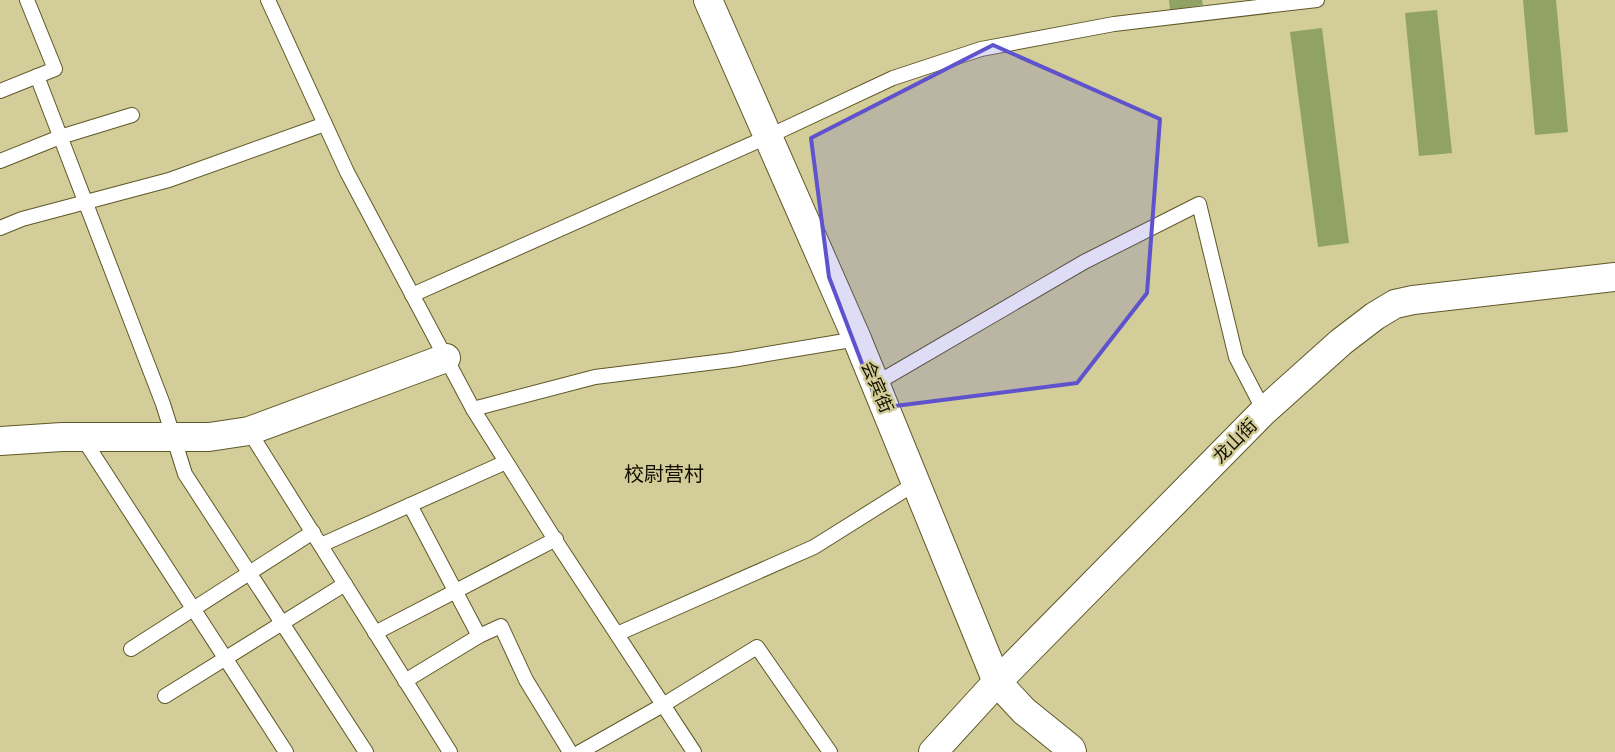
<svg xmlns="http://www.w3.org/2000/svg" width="1615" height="752" viewBox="0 0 1615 752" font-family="'DM Sans','Noto Sans SC',sans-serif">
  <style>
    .building { fill: #90a266 }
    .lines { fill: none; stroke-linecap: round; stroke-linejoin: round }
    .lane-casing { stroke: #5f5828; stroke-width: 16 }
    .street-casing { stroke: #5f5828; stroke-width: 30 }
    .lane { stroke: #fff; stroke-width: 14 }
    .street { stroke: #fff; stroke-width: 28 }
    .marked { fill: #5e53cc; fill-opacity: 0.2; stroke: #5e53cc; stroke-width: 4; stroke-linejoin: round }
    .labels { text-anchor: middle; stroke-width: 5; stroke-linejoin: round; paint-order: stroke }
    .street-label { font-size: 18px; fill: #120f00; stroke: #d3cd99 }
    .quarter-label { font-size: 20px; fill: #120f00; stroke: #d3cd99 }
  </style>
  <rect width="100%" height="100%" fill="#d3cd99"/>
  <g class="building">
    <polygon points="1169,0 1202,0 1203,5 1170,10"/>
    <polygon points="1523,0 1556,0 1568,132 1535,135"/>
    <polygon points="1437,10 1452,153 1419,156 1405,13"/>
    <polygon points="1322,28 1349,243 1318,247 1290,32"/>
  </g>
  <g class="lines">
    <defs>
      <g id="lane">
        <polyline points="268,0 347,172 473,409 559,546 694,752"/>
        <polyline points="37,76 163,404 185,474 366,752"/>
        <polyline points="0,91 55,69 27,0"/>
        <polyline points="0,161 60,137 132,115"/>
        <polyline points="0,228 22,219 169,180 325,124"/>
        <polyline points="412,295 767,137 893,78 981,49 1114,24 1317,0"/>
        <polyline points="875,384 1084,262 1199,204 1236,357 1264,411"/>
        <polyline points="473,409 595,377 732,360 857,339"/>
        <polyline points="249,431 450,752"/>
        <polyline points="82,437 286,752"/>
        <polyline points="410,505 479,636"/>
        <polyline points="321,545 506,462"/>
        <polyline points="375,633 556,539"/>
        <polyline points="617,634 814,547 916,483"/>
        <polyline points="131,649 313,532"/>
        <polyline points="405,681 479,636 501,626 526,680 570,752"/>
        <polyline points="165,696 345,584"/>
        <polyline points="580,752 663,705 757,647 830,752"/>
      </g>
      <g id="street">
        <polyline points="708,0 857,339 997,682 1024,711 1071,749 1072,752"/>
        <polyline points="0,441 62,437 209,437 249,431 446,358"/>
        <polyline points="933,752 997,682 1264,411 1341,342 1375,316 1395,304 1413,300 1615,277"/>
      </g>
    </defs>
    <use href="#lane" class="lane-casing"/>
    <use href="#street" class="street-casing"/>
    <use href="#lane" class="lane"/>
    <use href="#street" class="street"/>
  </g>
  <path class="marked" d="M993 45 1160 119 1147 293 1077 383 879 408 829 277 811 138Z"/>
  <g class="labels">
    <g class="street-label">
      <text transform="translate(877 387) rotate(67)" y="6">会宾街</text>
      <text transform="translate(1235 441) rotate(-45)" y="6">龙山街</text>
    </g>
    <g class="quarter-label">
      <text x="664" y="481">校尉营村</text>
    </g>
  </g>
</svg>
